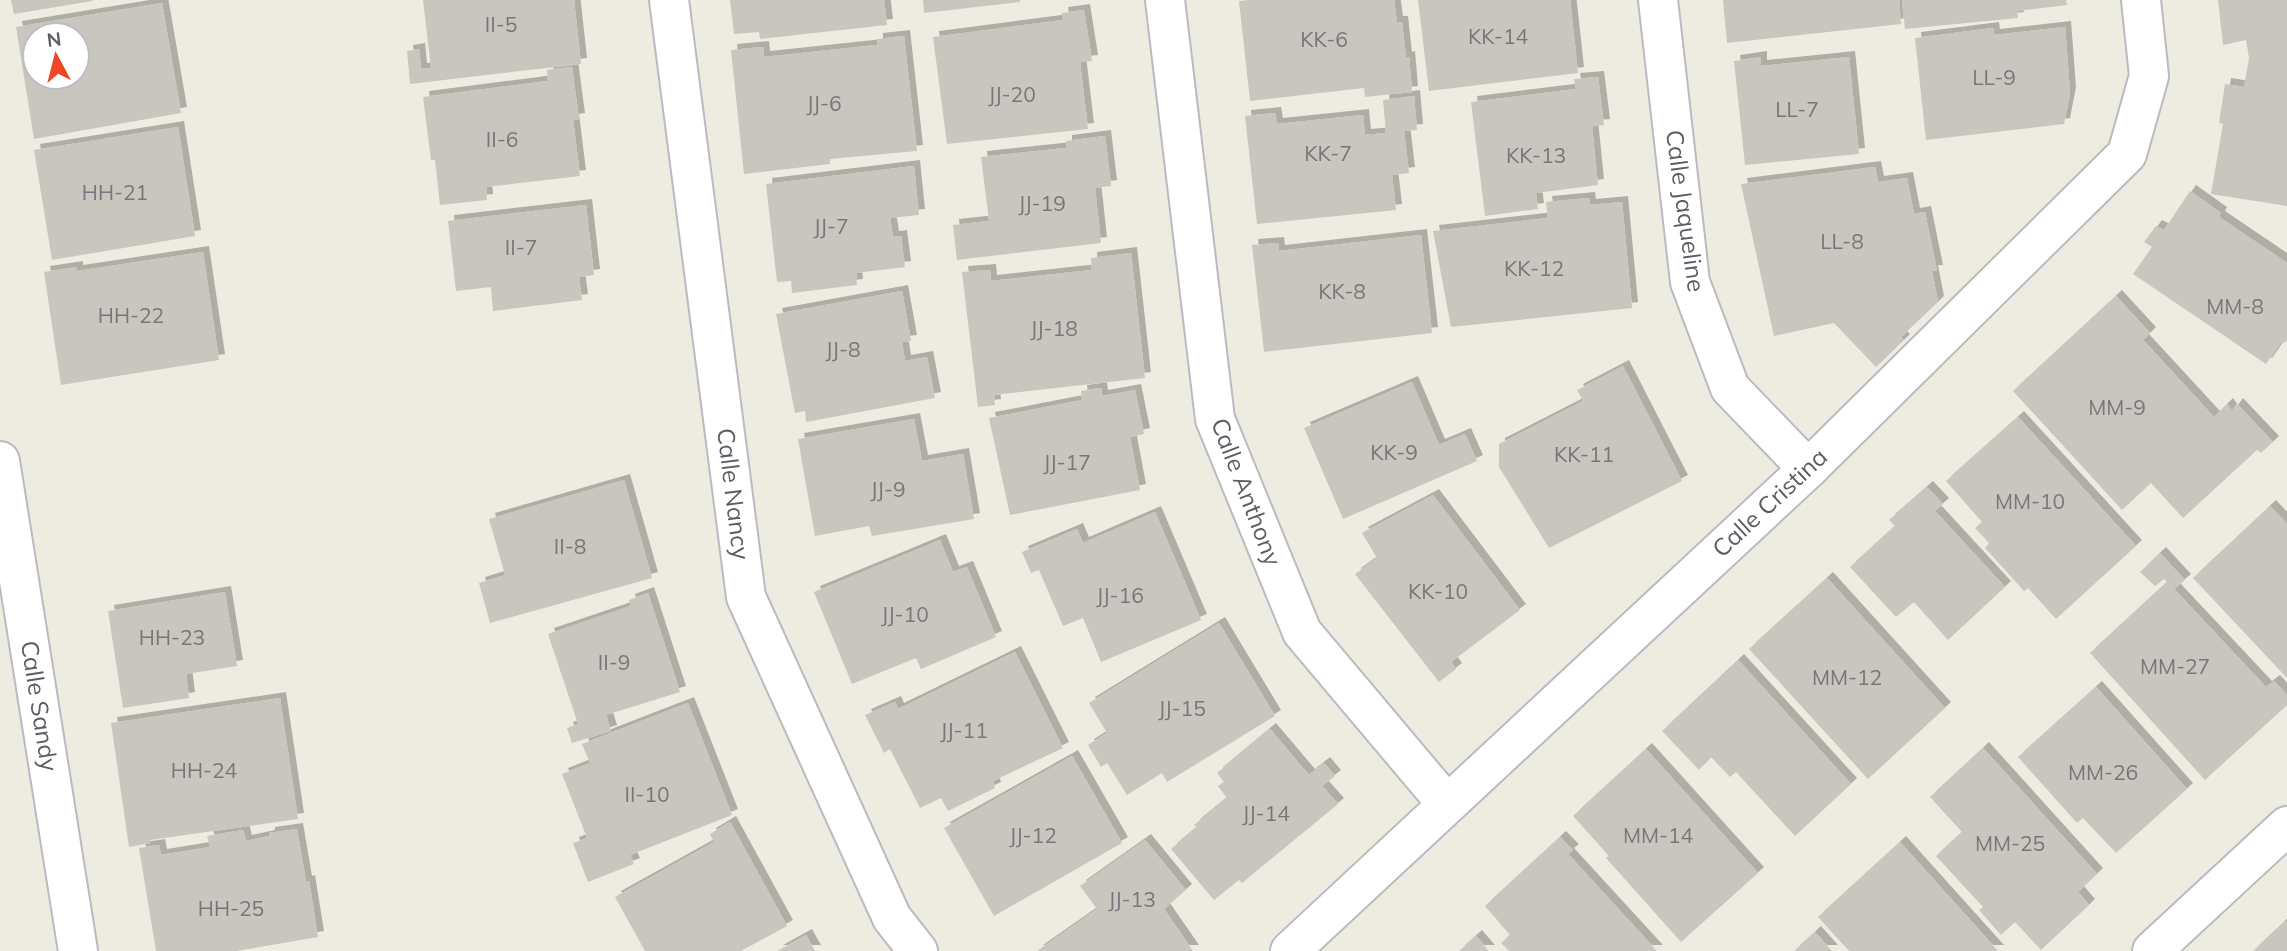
<svg xmlns="http://www.w3.org/2000/svg" width="2287" height="951" viewBox="0 0 2287 951" font-family="Mulish,sans-serif">
  <style>
    .building { fill: #c8c6be; fill-rule: evenodd; filter: url(#shadow) }
    .lines { fill: none; stroke-linecap: round; stroke-linejoin: round }
    .minor-casing { stroke: #b9bbc1; stroke-width: 42 }
    .minor { stroke: #fff; stroke-width: 38 }
    .labels { text-anchor: middle; stroke-width: 5; stroke-linejoin: round; paint-order: stroke }
    .number-label { font-size: 21px; fill: #76777a }
    .street-label { font-size: 24px; fill: #5a5d63; stroke: #fff }
  </style>
  <defs>
    <filter id="shadow"><feDropShadow dx="6" dy="-6" stdDeviation="0" flood-color="#0004"/></filter>
  </defs>
  <rect width="100%" height="100%" fill="#eeece1"/>
  <g class="building">
    <polygon points="11,0 92,0 92,1 14,14"/>
    <polygon points="423,0 574,0 581,64 410,84 407,51 419,49 421,69 431,68"/>
    <polygon points="730,0 884,0 887,25 760,39 759,32 734,34"/>
    <polygon points="923,0 1020,0 1020,2 924,13"/>
    <polygon points="1251,0 1394,0 1397,22 1402,22 1406,58 1409,57 1412,92 1365,97 1364,88 1250,101 1239,1"/>
    <polygon points="1418,0 1570,0 1578,73 1429,91"/>
    <polygon points="1723,0 1899,0 1901,24 1727,43"/>
    <polygon points="1902,0 2066,0 2067,5 2017,11 2018,18 1905,29"/>
    <polygon points="2218,0 2287,0 2287,206 2211,194 2223,124 2219,123 2225,84 2244,87 2249,58 2246,40 2223,45"/>
    <path d="M162 3 181 113 34 139 16 27ZM35 35H77V77H35Z"/>
    <polygon points="1084,10 1092,61 1080,62 1088,129 947,144 933,37 1063,20 1062,13"/>
    <polygon points="2065,27 2070,93 2064,124 1926,140 1915,38 1993,28 1994,35"/>
    <polygon points="904,36 917,151 830,159 830,164 744,174 731,50 763,47 764,57 877,45 877,39"/>
    <polygon points="1761,57 1761,66 1849,57 1859,154 1745,165 1734,61"/>
    <polygon points="572,67 579,119 573,120 580,176 486,187 487,200 440,205 435,160 431,160 423,97 548,81 547,70"/>
    <polygon points="1598,77 1604,125 1592,126 1598,185 1536,193 1538,209 1485,216 1471,102 1576,89 1574,79"/>
    <polygon points="1414,96 1417,130 1404,131 1409,173 1392,175 1396,210 1257,224 1245,116 1275,113 1277,124 1363,115 1365,135 1386,133 1383,100"/>
    <polygon points="178,127 195,236 52,260 34,150"/>
    <polygon points="1105,136 1111,186 1095,188 1101,243 957,260 953,225 989,221 981,157 1066,148 1066,141"/>
    <polygon points="914,166 919,215 890,218 893,237 901,236 905,267 856,273 857,285 792,293 791,281 777,282 766,184"/>
    <polygon points="1875,167 1878,182 1907,178 1914,214 1925,212 1937,271 1932,271 1938,302 1901,337 1904,340 1876,367 1834,323 1774,336 1741,184"/>
    <polygon points="2190,191 2221,213 2219,217 2287,263 2287,340 2285,343 2282,341 2266,364 2133,274 2152,247 2144,242 2156,226 2164,230"/>
    <polygon points="1589,198 1590,205 1622,202 1632,308 1451,327 1433,231 1548,218 1546,202"/>
    <polygon points="586,205 594,275 579,277 582,300 493,311 491,287 456,291 448,221"/>
    <polygon points="1421,235 1432,333 1264,352 1252,245 1278,243 1279,251"/>
    <polygon points="203,252 219,360 61,385 44,272 77,267 77,271"/>
    <polygon points="1131,253 1145,378 994,395 995,405 978,407 962,272 990,270 991,281 1092,270 1091,258"/>
    <polygon points="902,291 911,341 902,342 905,361 927,357 935,398 806,422 805,411 795,413 776,314"/>
    <polygon points="2116,296 2150,333 2143,340 2214,417 2227,404 2232,411 2237,404 2273,442 2261,453 2257,450 2183,518 2151,483 2122,510 2013,391"/>
    <polygon points="1623,366 1682,481 1549,548 1499,467 1499,444 1583,401 1577,390"/>
    <polygon points="1412,382 1439,445 1465,434 1477,461 1343,519 1304,428"/>
    <polygon points="1101,388 1102,396 1135,390 1144,434 1130,437 1140,490 1010,515 989,418 1082,400 1081,391"/>
    <polygon points="2018,417 2136,546 2056,619 2028,588 2024,591 1985,548 1989,543 1975,528 1982,522 1946,481"/>
    <polygon points="914,419 922,461 963,454 974,519 872,536 869,526 815,536 798,439"/>
    <polygon points="624,480 652,578 490,623 479,583 505,575 489,519"/>
    <polygon points="1927,487 1943,504 1935,511 2005,587 1948,640 1914,602 1896,617 1850,567 1895,526 1889,520"/>
    <polygon points="1433,495 1520,610 1451,662 1456,669 1439,682 1355,574 1377,558 1362,533"/>
    <polygon points="2270,506 2287,524 2287,678 2193,578"/>
    <polygon points="1155,512 1201,620 1101,662 1083,618 1063,626 1039,570 1031,573 1022,552 1077,529 1083,543"/>
    <polygon points="940,540 953,572 967,567 996,637 921,669 916,658 852,684 814,592"/>
    <polygon points="2160,553 2185,580 2174,589 2266,687 2274,681 2287,695 2287,705 2205,780 2090,653 2167,582 2164,579 2155,586 2140,572"/>
    <polygon points="1827,578 1945,708 1868,779 1749,649"/>
    <polygon points="225,592 237,666 186,674 189,698 123,708 108,611"/>
    <polygon points="648,593 680,692 606,715 611,731 572,743 567,728 578,724 548,634 631,606 629,600"/>
    <polygon points="1219,623 1275,716 1167,782 1162,773 1127,795 1107,763 1101,767 1088,745 1107,733 1089,703"/>
    <polygon points="1015,652 1063,748 993,781 995,788 948,811 941,798 920,808 890,749 884,753 865,715 895,702 898,709"/>
    <polygon points="1738,660 1851,784 1795,836 1736,772 1730,777 1711,757 1699,770 1662,731"/>
    <polygon points="2096,687 2187,789 2116,853 2083,818 2077,823 2018,757"/>
    <polygon points="280,698 298,819 150,840 150,843 129,847 111,723"/>
    <polygon points="688,703 732,815 630,855 634,864 588,882 573,843 587,838 562,774 590,763 582,744"/>
    <polygon points="1270,729 1309,775 1324,763 1335,776 1322,786 1338,804 1242,883 1239,880 1214,900 1171,849 1197,827 1194,825 1227,798 1218,786 1224,782 1217,773"/>
    <polygon points="1983,748 2097,874 2078,892 2089,905 2041,950 2015,922 2001,935 1979,910 1983,907 1936,856 1962,832 1930,797"/>
    <polygon points="1646,749 1758,873 1681,942 1606,858 1609,856 1573,816"/>
    <polygon points="1072,756 1122,843 994,916 944,828"/>
    <polygon points="730,822 787,926 741,951 645,951 615,897 714,842 710,834"/>
    <polygon points="297,829 306,882 309,881 318,937 237,951 156,951 139,848 159,845 161,855 210,847 207,836 243,830 246,841 269,836 269,833"/>
    <polygon points="1560,837 1573,850 1568,854 1657,951 1509,951 1501,943 1510,935 1485,906"/>
    <polygon points="1145,840 1186,890 1164,909 1193,951 1037,951 1097,909 1080,886"/>
    <polygon points="1900,842 1998,951 1849,951 1818,917"/>
    <polygon points="2285,921 2287,923 2287,951 2253,951"/>
    <polygon points="1815,932 1832,951 1794,951"/>
    <polygon points="806,935 815,951 777,951"/>
    <polygon points="1476,936 1489,951 1459,951"/>
  </g>
  <g class="lines">
    <defs>
      <g id="minor">
        <polyline points="669,0 746,597 892,918 918,951"/>
        <polyline points="1165,0 1215,419 1302,632 1446,803"/>
        <polyline points="1658,0 1690,282 1730,388 1808,469"/>
        <polyline points="0,461 78,951"/>
        <polyline points="1290,951 1808,469 2127,154 2149,76 2141,0"/>
        <polyline points="2152,951 2287,826"/>
      </g>
    </defs>
    <use href="#minor" class="minor-casing"/>
    <use href="#minor" class="minor"/>
  </g>
  <g class="labels">
    <g class="number-label">
      <text x="501" y="32">II-5</text>
      <text x="1498" y="44">KK-14</text>
      <text x="1324" y="47">KK-6</text>
      <text x="1994" y="85">LL-9</text>
      <text x="1012" y="102">JJ-20</text>
      <text x="824" y="111">JJ-6</text>
      <text x="1797" y="117">LL-7</text>
      <text x="502" y="147">II-6</text>
      <text x="1328" y="161">KK-7</text>
      <text x="1536" y="163">KK-13</text>
      <text x="115" y="200">HH-21</text>
      <text x="1042" y="211">JJ-19</text>
      <text x="831" y="234">JJ-7</text>
      <text x="1842" y="249">LL-8</text>
      <text x="521" y="255">II-7</text>
      <text x="1534" y="276">KK-12</text>
      <text x="1342" y="299">KK-8</text>
      <text x="2235" y="314">MM-8</text>
      <text x="131" y="323">HH-22</text>
      <text x="1054" y="336">JJ-18</text>
      <text x="843" y="357">JJ-8</text>
      <text x="2117" y="415">MM-9</text>
      <text x="1394" y="460">KK-9</text>
      <text x="1584" y="462">KK-11</text>
      <text x="1067" y="470">JJ-17</text>
      <text x="888" y="497">JJ-9</text>
      <text x="2030" y="509">MM-10</text>
      <text x="570" y="554">II-8</text>
      <text x="1438" y="599">KK-10</text>
      <text x="1120" y="603">JJ-16</text>
      <text x="905" y="622">JJ-10</text>
      <text x="172" y="645">HH-23</text>
      <text x="614" y="670">II-9</text>
      <text x="2175" y="674">MM-27</text>
      <text x="1847" y="685">MM-12</text>
      <text x="1182" y="716">JJ-15</text>
      <text x="964" y="738">JJ-11</text>
      <text x="204" y="778">HH-24</text>
      <text x="2103" y="780">MM-26</text>
      <text x="647" y="802">II-10</text>
      <text x="1266" y="821">JJ-14</text>
      <text x="1033" y="843">JJ-12</text>
      <text x="1658" y="843">MM-14</text>
      <text x="2010" y="851">MM-25</text>
      <text x="1132" y="907">JJ-13</text>
      <text x="231" y="916">HH-25</text>
    </g>
    <g class="street-label">
      <text transform="translate(1685 211) rotate(82)" y="8">Calle Jaqueline</text>
      <text transform="translate(1246 492) rotate(69)" y="8">Calle Anthony</text>
      <text transform="translate(733 494) rotate(83)" y="8">Calle Nancy</text>
      <text transform="translate(1770 503) rotate(-43)" y="8">Calle Cristina</text>
      <text transform="translate(39 706) rotate(81)" y="8">Calle Sandy</text>
    </g>
  </g>
  <g transform="translate(56 56) rotate(353)"><circle r="33" fill="#ffffff" stroke="#bdbec1" stroke-width="2"/>
  <path d="M0-5L12 26L0 18L-12 26Z" fill="#f14624"/>
  <text y="-10" font-size="19" font-weight="bold" text-anchor="middle" fill="#5a5d63">N</text>
  </g>
</svg>
